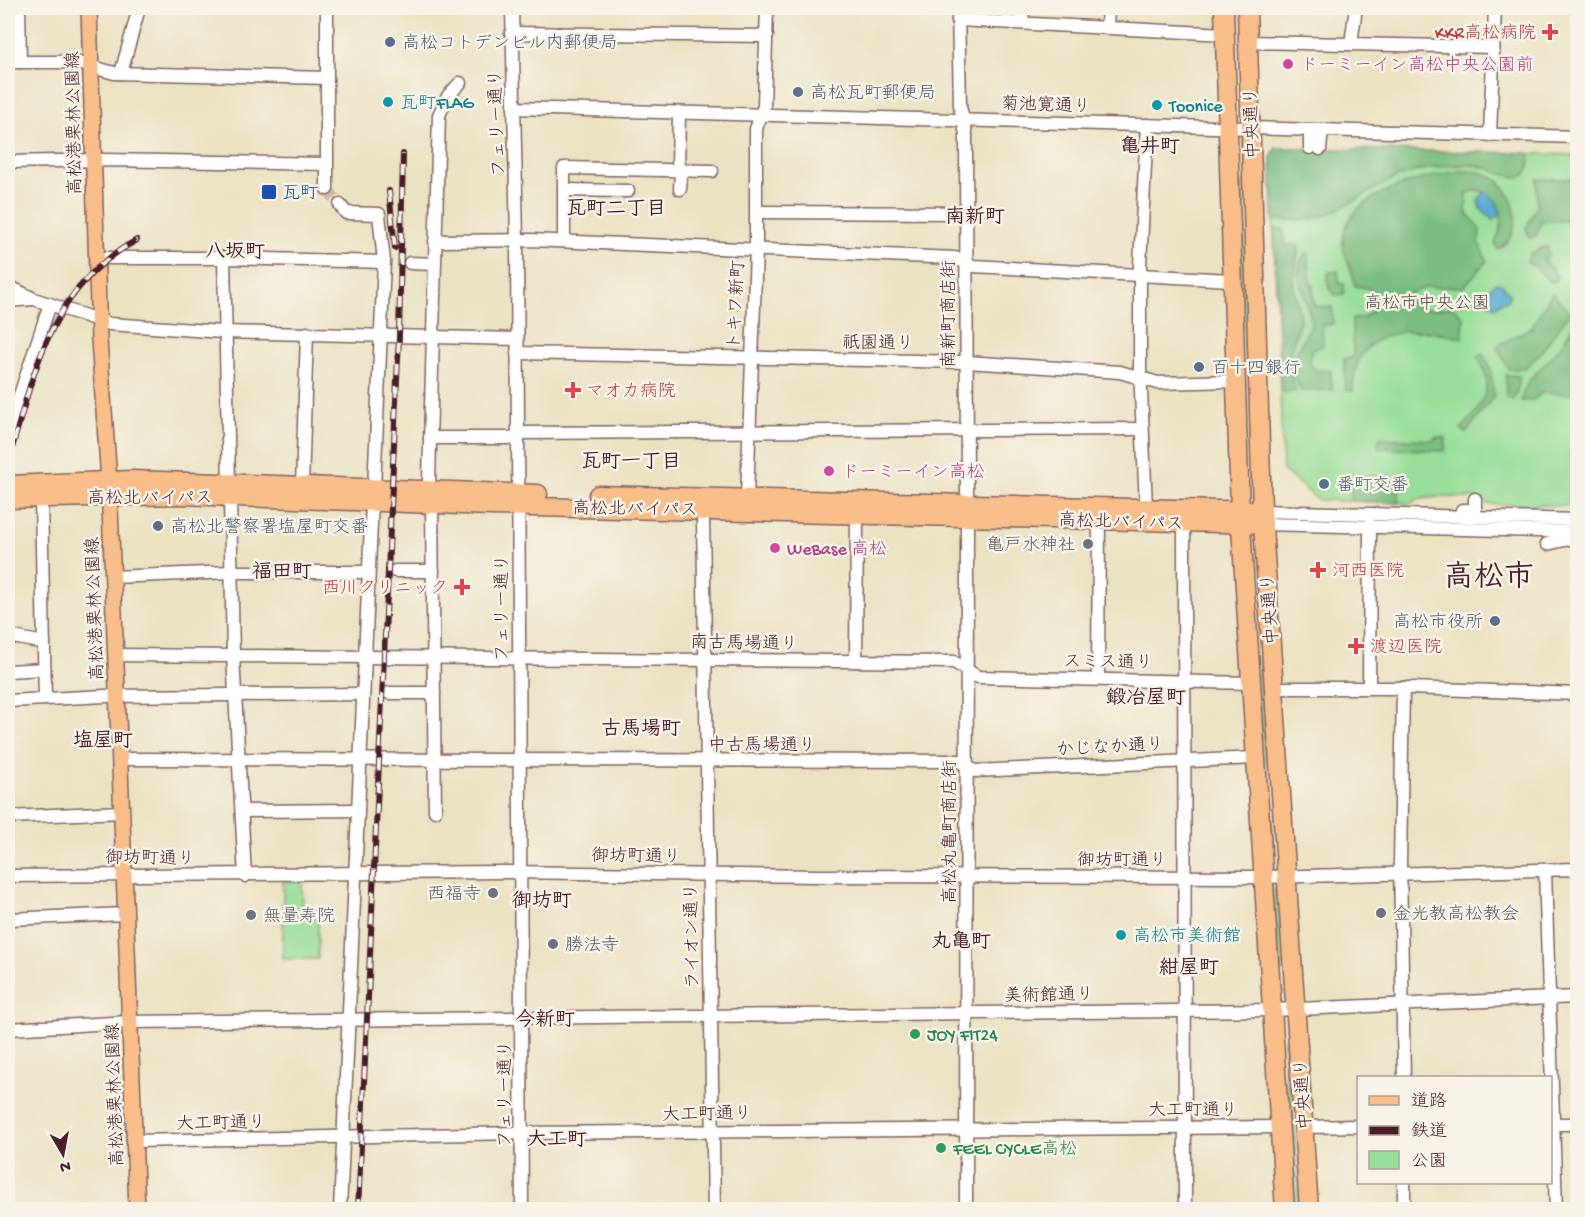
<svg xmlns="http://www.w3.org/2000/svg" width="1585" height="1217" viewBox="0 0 1585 1217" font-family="'Gochi Hand','Klee One',sans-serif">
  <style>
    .green { fill: #98de98; stroke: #717e62; stroke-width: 1.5 }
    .forest { fill: #7abd80; stroke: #626e56; stroke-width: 1.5 }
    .water { fill: #58acd3; stroke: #51667f; stroke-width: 1.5 }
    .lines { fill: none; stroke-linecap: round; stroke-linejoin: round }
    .minor-tunnel { stroke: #cbbba4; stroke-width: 12; stroke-dasharray: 12 6; stroke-linecap: butt }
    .minor-casing { stroke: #826360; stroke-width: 15 }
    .major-casing { stroke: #826360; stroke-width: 18 }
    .highway-casing { stroke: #826360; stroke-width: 21 }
    .minor { stroke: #fff; stroke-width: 12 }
    .major { stroke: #f8bd89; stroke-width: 15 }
    .highway { stroke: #f8bd89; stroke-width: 18 }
    .rail-casing { stroke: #4a1f2b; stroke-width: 6 }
    .rail { stroke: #f7f3e8; stroke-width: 4; stroke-dasharray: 11; stroke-linecap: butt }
    .health-dot { fill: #e0444e; stroke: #f7f3e8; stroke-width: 2 }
    .service-dot { fill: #5c6f8a; stroke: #f7f3e8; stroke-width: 2 }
    .hotel-dot { fill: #d1479c; stroke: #f7f3e8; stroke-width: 2 }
    .culture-dot { fill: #0f9aa8; stroke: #f7f3e8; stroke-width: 2 }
    .transit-dot { fill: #1a4fb4; stroke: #f7f3e8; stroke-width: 2 }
    .worship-dot { fill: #6b7280; stroke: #f7f3e8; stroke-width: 2 }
    .leisure-dot { fill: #2e9e5b; stroke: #f7f3e8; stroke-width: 2 }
    .labels { text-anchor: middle; stroke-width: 5; stroke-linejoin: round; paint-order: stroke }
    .health-label { font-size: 18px; fill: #be3a42; stroke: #f7f3e8; text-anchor: start }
    .service-label { font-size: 18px; fill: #4e5e75; stroke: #f7f3e8; text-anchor: start }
    .hotel-label { font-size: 18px; fill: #b23c85; stroke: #f7f3e8; text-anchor: start }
    .culture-label { font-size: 18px; fill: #0d838f; stroke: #f7f3e8; text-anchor: start }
    .street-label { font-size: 18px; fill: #4a1f2b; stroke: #f7f3e8 }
    .transit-label { font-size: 18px; fill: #164399; stroke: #f7f3e8; text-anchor: start }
    .park-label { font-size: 18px; fill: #5e4f46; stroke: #f7f3e8 }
    .worship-label { font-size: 18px; fill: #5b616d; stroke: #f7f3e8; text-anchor: start }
    .leisure-label { font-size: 18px; fill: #27864d; stroke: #f7f3e8; text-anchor: start }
    .neighbourhood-label { font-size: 20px; font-weight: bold; fill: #4a1f2b; stroke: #f7f3e8 }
    .town-label { font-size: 30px; font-weight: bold; fill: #4a1f2b; stroke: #f7f3e8 }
  </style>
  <rect width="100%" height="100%" fill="#f7f3e8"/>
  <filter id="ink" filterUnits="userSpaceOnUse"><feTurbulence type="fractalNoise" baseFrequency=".0167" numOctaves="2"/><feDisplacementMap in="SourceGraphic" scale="12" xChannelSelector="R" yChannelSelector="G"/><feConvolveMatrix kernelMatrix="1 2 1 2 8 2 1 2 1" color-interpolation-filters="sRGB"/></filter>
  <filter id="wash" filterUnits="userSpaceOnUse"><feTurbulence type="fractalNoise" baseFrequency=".008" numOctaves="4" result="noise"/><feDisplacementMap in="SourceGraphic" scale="24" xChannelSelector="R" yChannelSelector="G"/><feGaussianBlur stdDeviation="1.35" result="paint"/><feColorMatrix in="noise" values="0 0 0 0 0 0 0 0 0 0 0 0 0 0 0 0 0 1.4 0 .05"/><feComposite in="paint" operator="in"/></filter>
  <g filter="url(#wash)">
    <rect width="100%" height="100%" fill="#ebe2c2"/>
    <g class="green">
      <path d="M1276 148 1577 155V506L1487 504 1483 499C1460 498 1430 493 1410 503L1318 500 1283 470 1271 158Z"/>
      <polygon points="1243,181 1249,347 1244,349 1238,191"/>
      <polygon points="1262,637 1274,856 1270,858 1258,673"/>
      <polygon points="283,881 302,881 303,910 318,911 318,959 283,959"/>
      <polygon points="1276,889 1283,972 1278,974 1272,890"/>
      <polygon points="1284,1039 1288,1040 1300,1209 1294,1209"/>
    </g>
    <g class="forest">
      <path d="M1276 148 1529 153C1535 194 1500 171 1478 166 1468 164 1457 165 1446 166 1426 168 1403 174 1385 183 1366 193 1348 206 1328 214 1311 221 1292 220 1274 220L1271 158Z"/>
      <path d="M1460 171C1471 171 1483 171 1492 177 1517 192 1526 233 1498 249L1495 244 1502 224C1500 206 1488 183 1467 193L1466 212C1474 222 1484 227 1478 241L1487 261 1463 287H1427L1407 294C1415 313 1436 310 1453 307L1464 318 1462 338C1414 325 1353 325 1353 391L1346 390 1344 359 1353 358 1352 319 1363 318 1371 313 1374 300 1369 288 1355 286C1354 270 1342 257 1343 241 1345 193 1423 177 1460 171Z"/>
      <polygon points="1537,179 1577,179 1577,221 1541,221 1536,236 1530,238 1526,228 1537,206"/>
      <polygon points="1274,229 1284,229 1285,245 1299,245 1293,281 1300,320 1287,363 1296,391 1281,392"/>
      <polygon points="1543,247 1547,247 1548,254 1544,261 1558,276 1554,281 1550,282 1536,267 1527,262 1530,254"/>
      <path d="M1308 252 1310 284H1313L1314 306 1332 307 1333 324 1322 325 1323 345 1311 351 1309 361 1315 370 1331 371 1332 390 1301 391 1295 375 1294 357 1311 325C1313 303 1285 271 1308 252Z"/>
      <polygon points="1338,271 1339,283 1344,284 1344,294 1335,295 1328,286 1328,272"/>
      <polygon points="1552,293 1570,312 1542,351 1525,368 1508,369 1497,346 1532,327"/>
      <path d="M1577 318V394L1542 393 1533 400 1521 401C1525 377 1547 365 1560 347 1567 338 1572 327 1577 318Z"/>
      <path d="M1482 353 1490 366 1494 396 1466 433 1461 429C1481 409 1498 384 1477 357Z"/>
      <polygon points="1506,375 1519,376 1517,392 1512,400 1506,396"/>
      <polygon points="1435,437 1446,438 1445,451 1379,448 1379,438 1434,440"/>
      <polygon points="1346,475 1399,479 1399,503 1351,501 1351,482 1346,481"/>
    </g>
    <g class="water">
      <polygon points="1485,192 1496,201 1501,214 1493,220 1480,208 1478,200"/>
      <polygon points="1495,283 1501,284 1510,294 1507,301 1500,302 1496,308 1488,301 1487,291"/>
    </g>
  </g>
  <g filter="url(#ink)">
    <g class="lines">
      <polyline class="minor-tunnel" points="327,189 340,205"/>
      <defs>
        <g id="minor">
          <polyline points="19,8 20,62"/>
          <polyline points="327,8 327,189"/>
          <polyline points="512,8 517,240 522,1210"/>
          <polyline points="958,8 960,106 966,134 967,493"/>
          <polyline points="958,20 1225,34"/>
          <polyline points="1022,22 1023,8"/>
          <polyline points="1107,26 1108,8"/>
          <polyline points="511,33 767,36"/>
          <polyline points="1248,42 1493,47"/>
          <polyline points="1351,43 1356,8"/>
          <polyline points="8,62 75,62 114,73 327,78"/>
          <polyline points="121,73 139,8"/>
          <polyline points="514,108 1578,137"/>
          <polyline points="679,113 678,170 681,172 680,189"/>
          <polyline points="1490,135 1495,8"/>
          <polyline points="1310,148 1310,130"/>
          <polyline points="1320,149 1322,130"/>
          <polyline points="8,162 104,160 326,164"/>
          <polyline points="564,190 628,191"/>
          <polyline points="340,205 346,213 379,214 384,262 374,489"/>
          <polyline points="757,212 966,213"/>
          <polyline points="435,241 530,240 955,258 973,266 1231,280"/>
          <polyline points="564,241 564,168 712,171"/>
          <polyline points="97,258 224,258 384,262"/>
          <polyline points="224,258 229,484"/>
          <polyline points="410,263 434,264"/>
          <polyline points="8,286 34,299 110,324 222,332 517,339"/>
          <polyline points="8,301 33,299"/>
          <polyline points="517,353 966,362 1120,372 1158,383 1235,381"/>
          <polyline points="8,431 50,304"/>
          <polyline points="518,433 1142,429"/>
          <polyline points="430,438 518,438"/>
          <polyline points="302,487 307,333"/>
          <polyline points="747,497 756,250 756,129 764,106 767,8"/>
          <polyline points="41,498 45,699"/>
          <polyline points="230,498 233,656 245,876"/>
          <polyline points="1146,507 1140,368 1140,266 1147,125"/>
          <polyline points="1462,510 1475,510 1475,499"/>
          <polyline points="1262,511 1578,520"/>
          <polyline points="703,518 714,1210"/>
          <polyline points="1184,523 1185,1210"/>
          <polyline points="1263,524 1578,532"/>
          <polyline points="1547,544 1578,537"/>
          <polyline points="395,571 433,571"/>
          <polyline points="113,577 231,572 368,572"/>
          <polyline points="8,636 44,643"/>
          <polyline points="115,655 954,662 978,677 1251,683"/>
          <polyline points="856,661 857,514"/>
          <polyline points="8,671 44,669"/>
          <polyline points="1098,679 1099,520"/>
          <polyline points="1369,687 1370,525"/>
          <polyline points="1275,688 1410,688 1578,694"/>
          <polyline points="1403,688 1400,864 1404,1078"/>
          <polyline points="389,693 434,693"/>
          <polyline points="8,701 105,696 363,694"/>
          <polyline points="120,759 959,761 975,771 1255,758"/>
          <polyline points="243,811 358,810"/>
          <polyline points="435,811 432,504 429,480 439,115 448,96 460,83"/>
          <polyline points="8,817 122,812"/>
          <polyline points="1545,870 1556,1210"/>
          <polyline points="8,876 503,872 820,876 1264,877 1578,869"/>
          <polyline points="8,919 126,914"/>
          <polyline points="8,1029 130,1022 1273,1010 1578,997"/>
          <polyline points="1550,1124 1578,1124"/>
          <polyline points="1304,1127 1358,1126"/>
          <polyline points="135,1141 522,1133 1280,1127"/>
          <polyline points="340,1210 372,502"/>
          <polyline points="966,1210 967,526"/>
          <polyline points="1404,1210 1404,1182"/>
        </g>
        <polyline id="major" points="89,8 99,340 109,481 137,1210"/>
        <g id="highway">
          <polyline points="1224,8 1240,511 1285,1210"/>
          <polyline points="1247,8 1262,511 1309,1210"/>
          <polyline points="8,485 132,480 538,494"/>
          <polyline points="598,495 1262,511"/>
          <polyline points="8,499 180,495 492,506 1263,524"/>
        </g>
      </defs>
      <use href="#minor" class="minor-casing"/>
      <use href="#major" class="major-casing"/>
      <use href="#highway" class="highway-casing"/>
      <use href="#minor" class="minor"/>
      <use href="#major" class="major"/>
      <use href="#highway" class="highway"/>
      <defs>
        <g id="rail">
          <polyline points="389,191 395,248"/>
          <path d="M8 462C34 374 48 288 137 240"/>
          <polyline points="358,1210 399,337 403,154"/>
        </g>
      </defs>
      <use href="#rail" class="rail-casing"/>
      <use href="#rail" class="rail"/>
    </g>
  </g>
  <g class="health-dot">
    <path d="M1547 23h6v6h6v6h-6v6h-6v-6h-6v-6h6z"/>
    <path d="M570 381h6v6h6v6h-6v6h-6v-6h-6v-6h6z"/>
    <path d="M1315 561h6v6h6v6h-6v6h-6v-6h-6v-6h6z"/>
    <path d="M459 578h6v6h6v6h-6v6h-6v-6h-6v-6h6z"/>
    <path d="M1353 637h6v6h6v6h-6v6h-6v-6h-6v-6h6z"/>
  </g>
  <g class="service-dot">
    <circle cx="390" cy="42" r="6"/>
    <circle cx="798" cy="92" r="6"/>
    <circle cx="1199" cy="367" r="6"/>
    <circle cx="1324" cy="484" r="6"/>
    <circle cx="158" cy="526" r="6"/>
    <circle cx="1495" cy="621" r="6"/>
  </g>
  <g class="hotel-dot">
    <circle cx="1288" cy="64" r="6"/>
    <circle cx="829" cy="471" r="6"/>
    <circle cx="775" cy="548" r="6"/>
  </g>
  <g class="culture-dot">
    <circle cx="388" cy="102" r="6"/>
    <circle cx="1157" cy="105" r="6"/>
    <circle cx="1121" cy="935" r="6"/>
  </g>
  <rect class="transit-dot" x="261" y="184" width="16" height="16" rx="3"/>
  <g class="worship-dot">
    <circle cx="1088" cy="544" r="6"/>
    <circle cx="493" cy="893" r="6"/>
    <circle cx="1381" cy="913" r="6"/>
    <circle cx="251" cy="915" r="6"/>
    <circle cx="553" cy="944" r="6"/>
  </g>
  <g class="leisure-dot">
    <circle cx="915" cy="1034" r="6"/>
    <circle cx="941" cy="1148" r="6"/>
  </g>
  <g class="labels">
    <g class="health-label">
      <text x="1536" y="38" text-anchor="end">KKR高松病院</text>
      <text x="586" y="396">マオカ病院</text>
      <text x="1332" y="576">河西医院</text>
      <text x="448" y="593" text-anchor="end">西川クリニック</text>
      <text x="1370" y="652">渡辺医院</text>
    </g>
    <g class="service-label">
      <text x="402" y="48">高松コトデンビル内郵便局</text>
      <text x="810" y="98">高松瓦町郵便局</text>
      <text x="1211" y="373">百十四銀行</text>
      <text x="1336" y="490">番町交番</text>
      <text x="170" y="532">高松北警察署塩屋町交番</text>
      <text x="1483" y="627" text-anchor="end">高松市役所</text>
    </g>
    <g class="hotel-label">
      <text x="1300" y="70">ドーミーイン高松中央公園前</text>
      <text x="841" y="477">ドーミーイン高松</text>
      <text x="787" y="554">WeBase 高松</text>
    </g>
    <g class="culture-label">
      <text x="400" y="108">瓦町FLAG</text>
      <text x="1169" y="111">Toonice</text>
      <text x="1133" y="941">高松市美術館</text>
    </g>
    <g class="street-label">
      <text transform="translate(1046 104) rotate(2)" y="6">菊池寛通り</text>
      <text transform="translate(73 123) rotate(-91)" y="6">高松港栗林公園線</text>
      <text transform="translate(496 123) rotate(-92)" y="6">フェリー通り</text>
      <text transform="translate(1251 123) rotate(-92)" y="6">中央通り</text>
      <text transform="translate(735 305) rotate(-87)" y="6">トキワ新町</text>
      <text transform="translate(948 314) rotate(-90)" y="6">南新町商店街</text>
      <text transform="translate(878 342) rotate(1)" y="6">祇園通り</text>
      <text x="150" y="503">高松北バイパス</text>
      <text transform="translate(635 508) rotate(1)" y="6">高松北バイパス</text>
      <text transform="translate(1121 521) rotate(2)" y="6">高松北バイパス</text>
      <text transform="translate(501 608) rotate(-90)" y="6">フェリー通り</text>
      <text transform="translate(94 609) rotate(-92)" y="6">高松港栗林公園線</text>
      <text transform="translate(1269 609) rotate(-94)" y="6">中央通り</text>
      <text transform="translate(744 642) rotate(1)" y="6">南古馬場通り</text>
      <text transform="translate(1108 661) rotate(1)" y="6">スミス通り</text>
      <text x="762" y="750">中古馬場通り</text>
      <text transform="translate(1110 746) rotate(-3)" y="6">かじなか通り</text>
      <text transform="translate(949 832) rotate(-90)" y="6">高松丸亀町商店街</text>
      <text transform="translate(636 855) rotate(1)" y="6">御坊町通り</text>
      <text transform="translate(150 857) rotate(1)" y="6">御坊町通り</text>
      <text x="1122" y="865">御坊町通り</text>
      <text transform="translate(691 936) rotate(-91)" y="6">ライオン通り</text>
      <text transform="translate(1049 994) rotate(-1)" y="6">美術館通り</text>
      <text transform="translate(504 1094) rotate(-90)" y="6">フェリー通り</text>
      <text transform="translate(1302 1094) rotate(-94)" y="6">中央通り</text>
      <text transform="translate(114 1095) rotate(-92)" y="6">高松港栗林公園線</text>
      <text x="1193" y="1115">大工町通り</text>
      <text transform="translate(707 1113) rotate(-1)" y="6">大工町通り</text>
      <text transform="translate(221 1122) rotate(-1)" y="6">大工町通り</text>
    </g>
    <g class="transit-label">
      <text x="282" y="198">瓦町</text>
    </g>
    <g class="park-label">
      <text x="1427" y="308">高松市中央公園</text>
    </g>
    <g class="worship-label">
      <text x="1076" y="550" text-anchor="end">亀戸水神社</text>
      <text x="481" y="899" text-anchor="end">西福寺</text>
      <text x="1393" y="919">金光教高松教会</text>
      <text x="263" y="921">無量寿院</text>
      <text x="565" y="950">勝法寺</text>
    </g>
    <g class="leisure-label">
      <text x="927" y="1040">JOY FIT24</text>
      <text x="953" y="1154">FEEL CYCLE高松</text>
    </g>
    <g class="neighbourhood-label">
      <text x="1150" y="152">亀井町</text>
      <text x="616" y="214">瓦町二丁目</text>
      <text x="975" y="222">南新町</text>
      <text x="235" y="257">八坂町</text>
      <text x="631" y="467">瓦町一丁目</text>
      <text x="282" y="577">福田町</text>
      <text x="1146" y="703">鍛冶屋町</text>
      <text x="641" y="734">古馬場町</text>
      <text x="103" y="746">塩屋町</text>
      <text x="542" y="906">御坊町</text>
      <text x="961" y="947">丸亀町</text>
      <text x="1189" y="973">紺屋町</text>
      <text x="545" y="1025">今新町</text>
      <text x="557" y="1145">大工町</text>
    </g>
    <g class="town-label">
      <text x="1489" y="585">高松市</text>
    </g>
  </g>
  <rect width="1585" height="1217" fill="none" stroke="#f7f3e8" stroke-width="30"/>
  <rect x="1357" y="1076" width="195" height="108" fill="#f7f3e8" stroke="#b29e9c" stroke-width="1.5"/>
  <rect x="1369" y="1096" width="30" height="9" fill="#f8bd89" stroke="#b29e9c" stroke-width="1.5"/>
  <text x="1411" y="1106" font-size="18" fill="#4a1f2b">道路</text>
  <rect x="1369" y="1126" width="30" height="9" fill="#4a1f2b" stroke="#b29e9c" stroke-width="1.5"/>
  <text x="1411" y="1136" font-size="18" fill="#4a1f2b">鉄道</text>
  <rect x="1369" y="1151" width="30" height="18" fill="#98de98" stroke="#b29e9c" stroke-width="1.5"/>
  <text x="1411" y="1166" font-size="18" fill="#4a1f2b">公園</text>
  <g transform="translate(63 1154) rotate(170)" stroke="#f7f3e8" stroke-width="4.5" paint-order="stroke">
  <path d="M0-4.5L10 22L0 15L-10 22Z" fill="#4a1f2b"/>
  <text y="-9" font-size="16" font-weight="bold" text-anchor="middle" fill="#4a1f2b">N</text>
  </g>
</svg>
